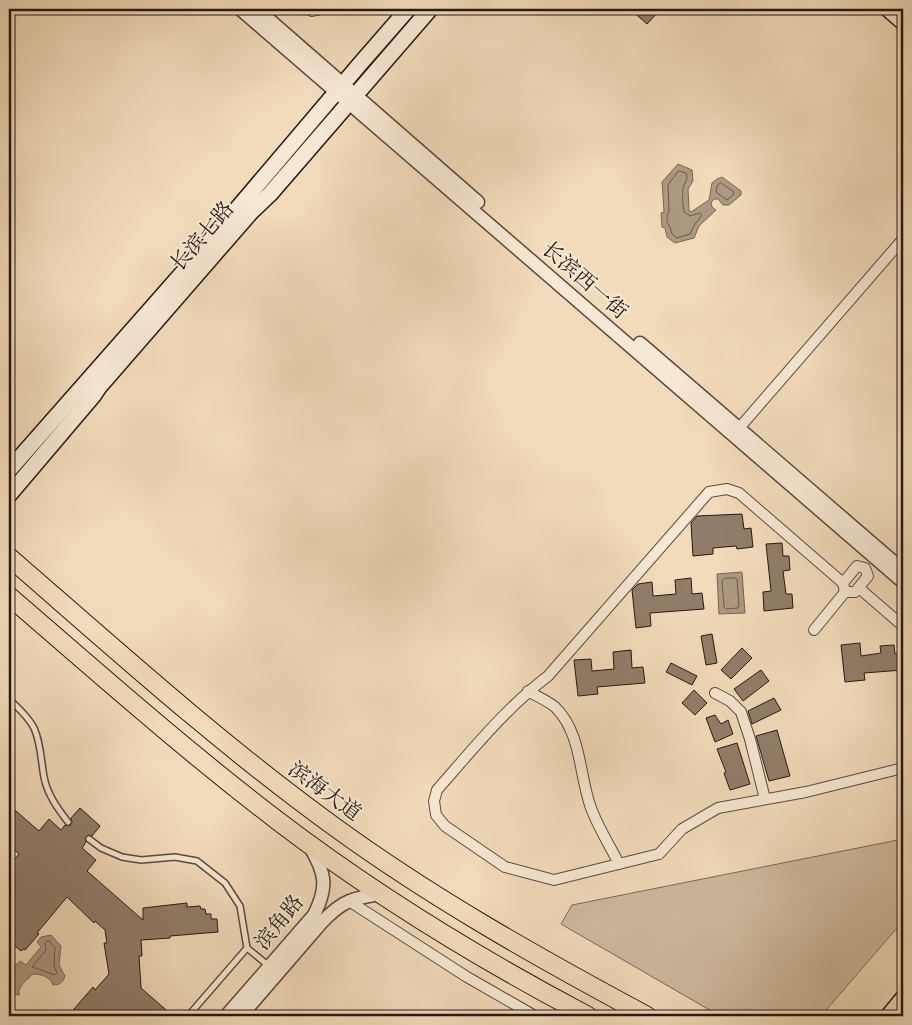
<svg xmlns="http://www.w3.org/2000/svg" width="912" height="1025" viewBox="0 0 912 1025" font-family="Cardo,'Noto Serif SC',serif">
  <style>
    .green { fill: #cfba9e; stroke: #7b6958 }
    .water { fill: #ad9981; stroke: #776554 }
    .lines { fill: none; stroke-linecap: round; stroke-linejoin: round }
    .shore { stroke: #6a5849; stroke-width: 1 }
    .building { fill: #917d69; stroke: #271811 }
    .service-casing { stroke: #5a493c; stroke-width: 8 }
    .minor-casing { stroke: #5a493c; stroke-width: 12 }
    .tertiary-casing { stroke: #5a493c; stroke-width: 15 }
    .secondary-casing { stroke: #271811; stroke-width: 18 }
    .primary-casing { stroke: #271811; stroke-width: 19 }
    .trunk-casing { stroke: #271811; stroke-width: 20 }
    .service { stroke: #f7e8d3; stroke-width: 5 }
    .minor { stroke: #f7e8d3; stroke-width: 10 }
    .tertiary { stroke: #f7e8d3; stroke-width: 12 }
    .secondary { stroke: #f7e8d3; stroke-width: 15 }
    .primary { stroke: #f2dbbb; stroke-width: 16 }
    .trunk { stroke: #f2dbbb; stroke-width: 18 }
    .labels { text-anchor: middle; stroke-width: 4; stroke-linejoin: round; paint-order: stroke }
    .street-label { font-size: 21px; fill: #271811; stroke: #f7e8d3 }
  </style>
  <rect width="100%" height="100%" fill="#f2dbbb"/>
  <filter id="stains"><feTurbulence type="fractalNoise" baseFrequency=".004" numOctaves="4"/><feColorMatrix values="0 0 0 0 .2 0 0 0 0 .09 0 0 0 0 .02 0 0 0 .5 -.17"/></filter>
  <radialGradient id="worn" r=".72"><stop offset=".6" stop-color="#630" stop-opacity="0"/><stop offset="1" stop-color="#630" stop-opacity=".3"/></radialGradient>
  <polygon class="green" points="903,839 903,921 821,1016 720,1016 561,924 572,905"/>
  <g class="water">
    <polygon points="678,164 692,170 693,181 688,189 689,210 691,212 709,200 712,183 717,179 722,177 741,191 741,195 729,205 723,205 718,199 714,199 711,203 712,207 716,210 699,226 694,238 675,243 667,237 665,228 662,227 661,213 664,212 662,182"/>
    <polygon points="742,572 745,613 719,614 717,574"/>
    <path d="M51 935 61 946 59 965 65 976C63 982 60 985 53 985 51 977 41 974 33 974 27 980 18 985 19 995L14 994 9 988V959L16 965 20 961 26 965 41 947 37 942 41 937Z"/>
  </g>
  <g class="lines">
    <g class="shore">
      <path d="M679 171 686 173C689 180 684 182 683 189 682 196 683 205 684 212L690 216 700 213 702 215 695 224 690 234 677 238 672 234 670 227 667 222V216L669 211 668 185Z"/>
      <polygon points="721,183 734,192 733,195 727,200 716,192 717,186"/>
      <polygon points="725,578 735,578 737,579 739,606 738,608 726,609 724,607 722,581"/>
      <polygon points="47,941 49,941 55,948 54,965 57,973 55,975 32,967 46,950 45,943"/>
    </g>
  </g>
  <g class="building">
    <polygon points="630,9 661,9 647,24"/>
    <polygon points="742,514 744,529 751,528 753,547 737,549 736,546 713,548 713,554 693,556 691,523 697,516"/>
    <polygon points="782,543 783,556 789,556 790,570 783,571 786,594 792,594 793,608 764,611 763,592 771,591 766,544"/>
    <polygon points="691,578 692,594 702,593 704,609 650,613 651,626 636,628 632,590 638,584 652,582 653,596 676,594 675,580"/>
    <polygon points="712,634 717,663 706,665 701,636"/>
    <polygon points="860,643 861,656 881,653 880,646 894,645 895,654 903,653 903,670 864,673 865,680 845,682 841,645"/>
    <polygon points="742,648 752,658 731,679 721,670"/>
    <polygon points="631,650 632,668 643,667 645,683 597,687 598,694 578,696 574,660 591,659 592,671 614,669 613,652"/>
    <polygon points="671,663 697,676 692,685 666,672"/>
    <polygon points="761,670 769,681 743,701 734,689"/>
    <polygon points="694,690 707,703 695,715 682,703"/>
    <polygon points="774,698 781,710 752,724 748,711"/>
    <polygon points="715,715 721,724 728,720 733,734 715,742 706,718"/>
    <polygon points="777,730 790,776 769,781 756,736"/>
    <polygon points="737,743 750,784 730,790 724,773 726,772 717,749"/>
    <polygon points="9,805 39,831 49,819 61,830 65,825 70,826 72,822 71,818 80,808 100,826 92,836 88,835 85,838 86,842 82,848 96,860 87,871 143,920 143,908 187,903 187,907 200,906 201,909 205,909 206,914 211,914 211,919 217,919 218,932 170,936 170,938 141,940 142,956 139,956 141,988 173,1016 68,1016 93,987 95,990 109,974 104,943 107,943 105,930 95,921 94,923 67,897 37,933 39,934 25,950 23,949 21,951 14,945 9,951 9,866 19,854 9,845"/>
  </g>
  <g class="lines">
    <defs>
      <g id="service">
        <path d="M9 699C18 708 28 716 34 728 41 743 41 761 44 777 47 794 58 809 68 822"/>
        <polyline points="89,839 101,848 122,857 141,860 175,857 197,861 225,883 240,906 247,948 188,1016"/>
        <polyline points="247,948 269,966"/>
      </g>
      <g id="minor">
        <polyline points="309,9 312,11 321,9"/>
        <polyline points="734,434 903,239"/>
        <polygon points="857,566 865,568 868,576 855,592 845,592 843,583"/>
        <path d="M843 583 739 493 727 489 709 492 548 676C506 708 472 750 437 790L434 801 436 815 445 826 505 867 554 880 659 854 682 829 718 808 806 792 903 768"/>
        <polyline points="859,588 903,626"/>
        <polyline points="814,630 845,592"/>
        <path d="M528 691C536 696 548 701 555 707 582 733 579 776 591 808 598 827 610 846 619 864"/>
        <polyline points="715,693 730,701 741,712 750,739 765,799"/>
        <polyline points="349,901 467,977 535,1016"/>
      </g>
      <g id="tertiary">
        <polyline points="240,9 903,582"/>
        <polyline points="257,9 478,202"/>
        <polyline points="640,343 903,570"/>
        <path d="M226 1016 314 915C328 887 326 874 310 847"/>
        <path d="M241 1016 322 922C343 900 353 898 382 894"/>
      </g>
      <g id="secondary">
        <polyline points="888,9 903,22"/>
        <polyline points="9,470 186,269 360,64 408,9"/>
        <polyline points="9,495 93,396 99,387 251,212 270,194 430,9"/>
      </g>
      <polyline id="primary" points="889,1016 903,999"/>
      <g id="trunk">
        <path d="M9 557C115 649 219 743 332 825 432 898 539 958 647 1016"/>
        <path d="M9 596C97 672 185 750 278 821 375 895 480 959 588 1016"/>
      </g>
    </defs>
    <use href="#service" class="service-casing"/>
    <use href="#minor" class="minor-casing"/>
    <use href="#tertiary" class="tertiary-casing"/>
    <use href="#secondary" class="secondary-casing"/>
    <use href="#primary" class="primary-casing"/>
    <use href="#trunk" class="trunk-casing"/>
    <use href="#service" class="service"/>
    <use href="#minor" class="minor"/>
    <use href="#tertiary" class="tertiary"/>
    <use href="#secondary" class="secondary"/>
    <use href="#primary" class="primary"/>
    <use href="#trunk" class="trunk"/>
  </g>
  <g class="labels">
    <g class="street-label">
      <text transform="translate(202 236) rotate(-49)" y="7">长滨七路</text>
      <text transform="translate(585 280) rotate(41)" y="7">长滨西一街</text>
      <text transform="translate(325 791) rotate(36)" y="7">滨海大道</text>
      <text transform="translate(279 922) rotate(-51)" y="7">滨角路</text>
    </g>
  </g>
  <rect width="912" height="1025" fill="none" stroke="#f2dbbb" stroke-width="30"/>
  <rect x="10" y="10" width="892" height="1005" fill="none" stroke="#271811" stroke-width="2.5"/>
  <rect x="15" y="15" width="882" height="995" fill="none" stroke="#271811"/>
  <rect width="100%" height="100%" filter="url(#stains)"/>
  <rect width="100%" height="100%" fill="url(#worn)"/>
</svg>
